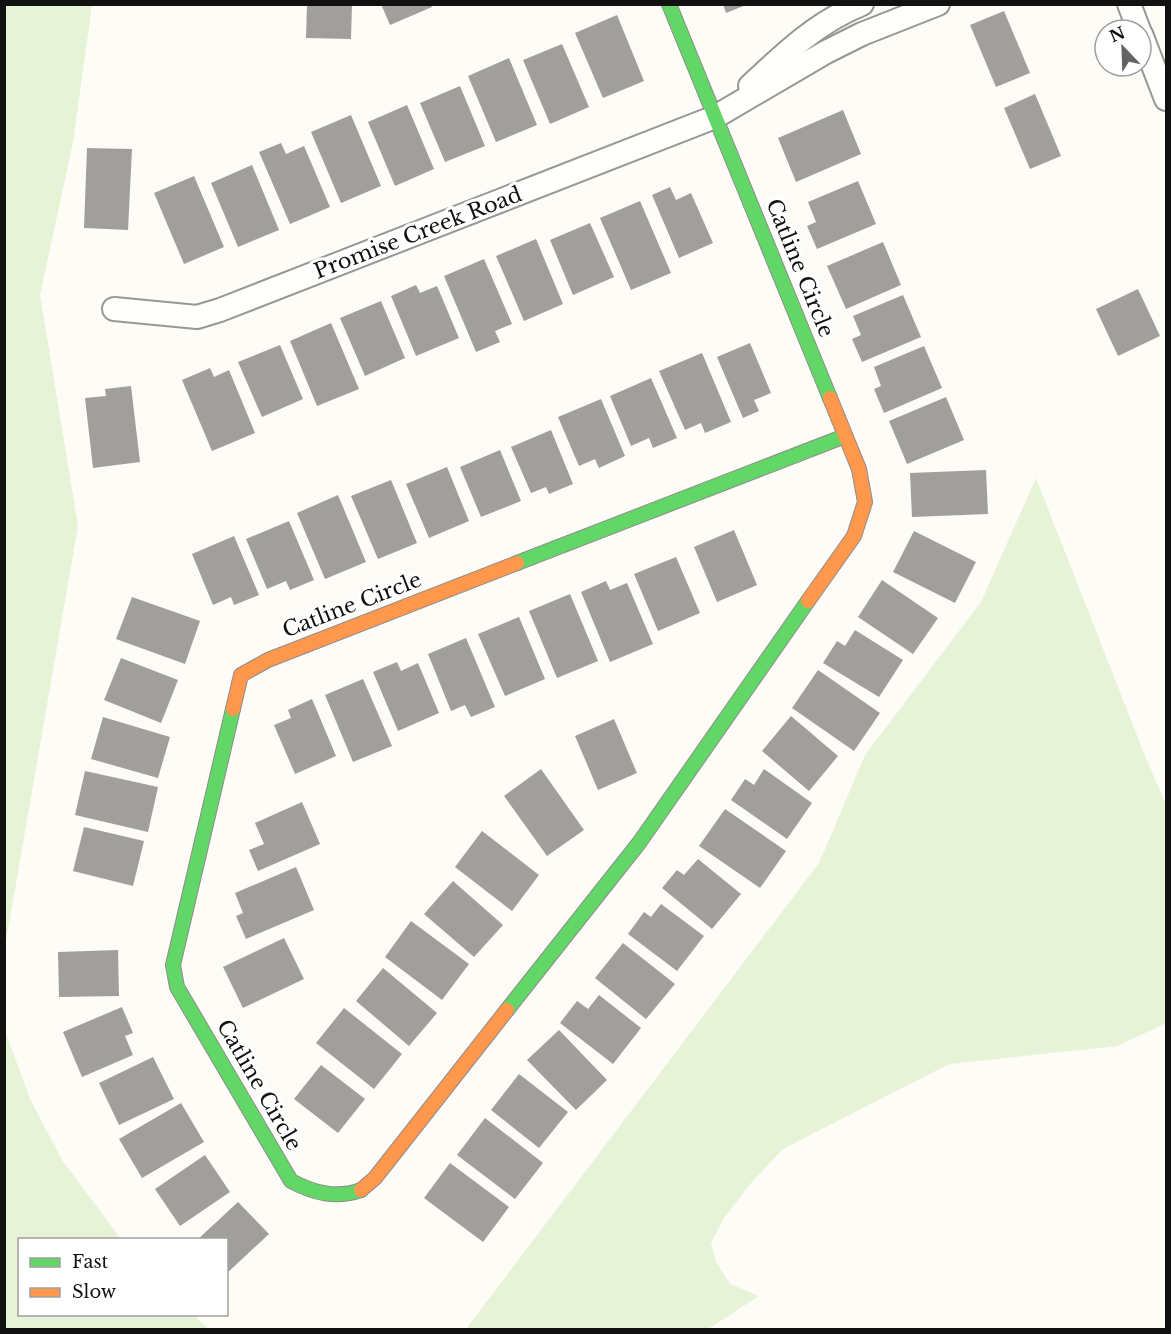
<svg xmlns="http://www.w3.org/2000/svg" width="1171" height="1334" viewBox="0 0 1171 1334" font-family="'Libre Baskerville',serif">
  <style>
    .green { fill: #e7f3d7 }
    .building { fill: #a19f9c }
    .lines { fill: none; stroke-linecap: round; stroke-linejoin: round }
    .street-casing { stroke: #979795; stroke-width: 26 }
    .fast-casing { stroke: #8e8d8b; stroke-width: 16 }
    .slow-casing { stroke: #8e8d8b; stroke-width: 16 }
    .street { stroke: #fffffe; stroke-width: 22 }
    .fast { stroke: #63d668; stroke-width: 14 }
    .slow { stroke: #ff974d; stroke-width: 14 }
    .labels { text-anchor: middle; stroke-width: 6; stroke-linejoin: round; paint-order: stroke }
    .street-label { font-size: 21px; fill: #111; stroke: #fff }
  </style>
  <rect width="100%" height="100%" fill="#fdfcf7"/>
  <g class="green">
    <polygon points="5,4 92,5 73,142 40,295 78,526 5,947"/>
    <polygon points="1036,478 1147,761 1166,804 1166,1023 1118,1046 949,1064 783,1149 752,1182 724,1218 711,1243 716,1262 730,1284 759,1296 708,1329 466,1329 819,863 865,755 981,602"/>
    <polygon points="5,1031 30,1099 62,1160 121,1239 20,1240 20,1314 193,1315 209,1329 5,1329"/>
  </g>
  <g class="building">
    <polygon points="307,4 352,4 351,39 306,38"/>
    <polygon points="381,4 431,4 432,7 390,25"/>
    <polygon points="723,4 746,4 746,5 726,13"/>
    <polygon points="1004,11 1030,73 996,87 970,25"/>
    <polygon points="617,15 644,81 603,98 575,33"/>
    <polygon points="562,44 589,107 550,124 523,60"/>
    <polygon points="509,58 537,125 496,142 468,76"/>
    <polygon points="460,86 485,146 445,162 420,103"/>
    <polygon points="1035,94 1061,156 1030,169 1004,108"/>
    <polygon points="407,105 434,169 395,186 368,122"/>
    <polygon points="843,110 861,154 796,182 778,138"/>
    <polygon points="351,115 381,186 341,203 311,132"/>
    <polygon points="281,143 286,154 304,146 330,207 290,224 259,152"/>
    <polygon points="87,148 132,149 128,230 84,228"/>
    <polygon points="252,165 279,230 238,247 211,183"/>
    <polygon points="194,176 224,247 184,264 154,193"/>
    <polygon points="858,181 876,224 817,249 807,226 816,222 808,202"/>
    <polygon points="670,187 676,200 691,193 713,243 679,258 652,195"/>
    <polygon points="640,201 671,273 631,290 600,218"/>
    <polygon points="590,223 614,277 573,295 550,240"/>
    <polygon points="536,239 563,304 524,321 496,256"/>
    <polygon points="883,242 901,285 846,309 827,266"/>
    <polygon points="484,259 512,324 495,331 500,342 476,352 444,276"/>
    <polygon points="416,285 420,293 437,286 459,338 416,356 391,296"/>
    <polygon points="1138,289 1160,336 1118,356 1096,309"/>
    <polygon points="903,295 921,337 862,362 852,339 861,335 853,316"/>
    <polygon points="381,301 405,358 365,376 340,318"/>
    <polygon points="331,323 359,389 317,406 290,341"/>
    <polygon points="750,343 771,393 754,400 759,411 743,418 717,357"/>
    <polygon points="280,345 303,399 262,417 238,362"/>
    <polygon points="924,346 942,388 884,413 874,389 881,386 874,367"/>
    <polygon points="702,353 731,422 705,433 701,423 685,430 659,371"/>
    <polygon points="210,368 214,377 229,370 255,433 212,451 182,380"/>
    <polygon points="651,378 677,438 653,448 649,438 631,446 610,396"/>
    <polygon points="131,386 140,462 93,468 85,398 106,396 105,389"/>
    <polygon points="946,397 964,440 907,464 889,421"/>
    <polygon points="601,399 625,456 599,468 595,459 579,466 558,417"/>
    <polygon points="551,430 573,484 549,494 546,487 531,493 511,447"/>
    <polygon points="500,450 521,501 481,517 460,467"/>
    <polygon points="447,467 469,521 429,538 406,484"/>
    <polygon points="986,470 988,514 912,517 910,473"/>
    <polygon points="391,480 417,543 378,559 351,496"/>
    <polygon points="338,495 366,562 325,579 297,513"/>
    <polygon points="289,521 314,580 290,590 286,581 267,589 246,539"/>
    <polygon points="734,530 757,585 717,602 694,547"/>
    <polygon points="914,531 976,562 955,603 893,572"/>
    <polygon points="234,536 259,595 234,605 231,597 213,605 192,554"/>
    <polygon points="676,557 700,613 658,631 634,574"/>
    <polygon points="882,580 938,618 913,654 858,617"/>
    <polygon points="606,581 610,590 627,583 653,644 610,662 581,592"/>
    <polygon points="570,594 598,661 557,678 529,611"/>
    <polygon points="132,597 200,621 185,664 116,639"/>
    <polygon points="519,617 545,679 505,696 478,634"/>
    <polygon points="855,630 903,660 879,697 823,663 837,641 845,646"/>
    <polygon points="466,638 495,707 471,717 465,705 451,711 428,654"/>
    <polygon points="121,658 178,680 161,723 104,700"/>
    <polygon points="397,662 401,671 418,663 439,713 398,731 373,672"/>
    <polygon points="818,670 880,713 854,751 792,708"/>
    <polygon points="363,679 392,746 353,762 325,695"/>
    <polygon points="312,699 336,756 295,774 274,725 291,718 288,710"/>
    <polygon points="791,716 838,756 809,791 762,751"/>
    <polygon points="103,717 170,737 158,778 91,759"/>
    <polygon points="614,719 637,773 598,790 575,736"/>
    <polygon points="541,769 584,830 547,856 504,796"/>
    <polygon points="764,769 812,803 787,839 731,800 745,779 754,785"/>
    <polygon points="85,771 158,787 148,832 75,815"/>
    <polygon points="302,802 320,844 258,871 249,850 264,844 255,823"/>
    <polygon points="725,809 786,851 760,888 699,846"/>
    <polygon points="84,827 144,841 133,886 73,871"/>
    <polygon points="482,831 539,875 512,911 455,867"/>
    <polygon points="698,859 741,894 712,929 662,888 677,870 684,875"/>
    <polygon points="296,867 314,910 246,939 236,916 243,913 235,893"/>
    <polygon points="453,881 503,925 474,957 424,914"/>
    <polygon points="661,904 704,936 677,971 628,934 644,912 651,917"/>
    <polygon points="411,921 469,964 442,1000 385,957"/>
    <polygon points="284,938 304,979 243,1008 223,967"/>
    <polygon points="623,943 675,984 646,1019 595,978"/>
    <polygon points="118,950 119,996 59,997 58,952"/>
    <polygon points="383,968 437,1013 409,1046 356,1001"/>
    <polygon points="599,995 641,1028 613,1064 560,1023 577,1001 588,1009"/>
    <polygon points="122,1007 133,1033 125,1036 133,1055 82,1077 63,1032"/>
    <polygon points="344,1008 402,1054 374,1089 316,1043"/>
    <polygon points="559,1030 607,1080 576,1110 527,1060"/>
    <polygon points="153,1057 174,1099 119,1125 99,1083"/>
    <polygon points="321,1065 365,1099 338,1133 294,1099"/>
    <polygon points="519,1074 568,1112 539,1148 491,1110"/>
    <polygon points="181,1103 204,1142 142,1178 119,1139"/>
    <polygon points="485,1118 543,1163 515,1199 457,1155"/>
    <polygon points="205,1155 230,1192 180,1226 155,1189"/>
    <polygon points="450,1163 509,1207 483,1242 424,1198"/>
    <polygon points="238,1202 269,1234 226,1274 226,1240 197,1240"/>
  </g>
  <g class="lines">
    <defs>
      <g id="street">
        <polyline points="1129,4 1139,30"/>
        <polyline points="1141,34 1166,99"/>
        <path d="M750 86C784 54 817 22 862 4"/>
        <polyline points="114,309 197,317 220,310 715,117 826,52 862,34 938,4"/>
      </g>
      <g id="fast">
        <polyline points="669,4 830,398"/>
        <polyline points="517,563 845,436"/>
        <path d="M233 709 173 965 177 987 291 1181C314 1193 336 1199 361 1190"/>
        <polyline points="507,1010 639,843 808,601"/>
      </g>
      <g id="slow">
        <polyline points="808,601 854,536 865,502 859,469 830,398"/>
        <polyline points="233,709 241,675 268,660 517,563"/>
        <polyline points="361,1190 375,1178 507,1010"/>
      </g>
    </defs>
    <use href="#street" class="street-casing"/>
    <use href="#fast" class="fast-casing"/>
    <use href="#slow" class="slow-casing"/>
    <use href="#street" class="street"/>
    <use href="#fast" class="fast"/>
    <use href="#slow" class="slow"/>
  </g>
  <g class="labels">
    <g class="street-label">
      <text transform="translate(418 233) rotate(-21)" y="7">Promise Creek Road</text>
      <text transform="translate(800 268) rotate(68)" y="7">Catline Circle</text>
      <text transform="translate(352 605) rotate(-21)" y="7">Catline Circle</text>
      <text transform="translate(259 1085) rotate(60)" y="7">Catline Circle</text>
    </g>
  </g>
  <rect width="1171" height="1334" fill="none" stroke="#111111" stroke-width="12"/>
  <rect x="18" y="1238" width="210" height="78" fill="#ffffff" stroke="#a0a0a0" stroke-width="1.5"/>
  <rect x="30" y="1258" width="30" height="9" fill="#63d668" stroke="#a0a0a0" stroke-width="1.5"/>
  <text x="72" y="1268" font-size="18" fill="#111111">Fast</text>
  <rect x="30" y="1288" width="30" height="9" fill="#ff974d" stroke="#a0a0a0" stroke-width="1.5"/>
  <text x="72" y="1298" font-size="18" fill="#111111">Slow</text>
  <g transform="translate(1123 48) rotate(337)"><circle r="28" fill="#ffffff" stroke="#a0a0a0" stroke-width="1.5"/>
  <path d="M0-4.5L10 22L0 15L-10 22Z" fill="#646362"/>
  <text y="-9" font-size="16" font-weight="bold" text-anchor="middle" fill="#111111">N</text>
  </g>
</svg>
